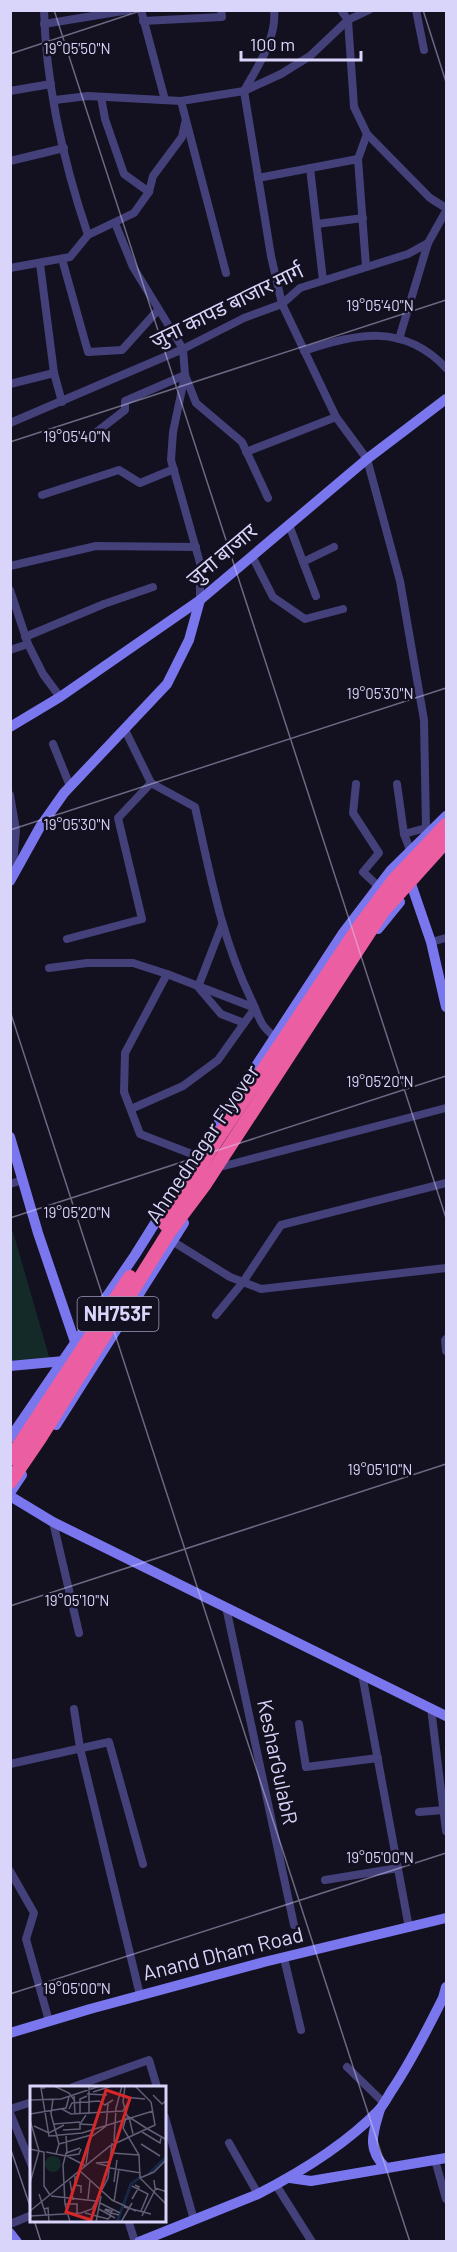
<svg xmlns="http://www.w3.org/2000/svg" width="457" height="2252" viewBox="0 0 457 2252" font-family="Barlow,'Noto Sans Devanagari',sans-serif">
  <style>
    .green { fill: #142a29 }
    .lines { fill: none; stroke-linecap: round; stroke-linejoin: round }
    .street { stroke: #43407a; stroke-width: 8 }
    .secondary { stroke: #7a77ee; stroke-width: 10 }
    .highway-bridge { stroke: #eb5ea1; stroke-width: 14 }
    .ticks { fill: none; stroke: #d9d4fa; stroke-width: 1.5; stroke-opacity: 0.45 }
    .labels { text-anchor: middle; stroke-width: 5; stroke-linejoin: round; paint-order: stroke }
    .shield { fill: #131020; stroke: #9e99b9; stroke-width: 1.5 }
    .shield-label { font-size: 20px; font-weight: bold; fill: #d9d4fa }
    .street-label { font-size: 21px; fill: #d9d4fa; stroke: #131020 }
    .inset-river { fill: none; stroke: #152845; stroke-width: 3 }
    .inset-road { fill: none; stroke: #625e77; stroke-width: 1.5 }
    .view { fill: #d62828; fill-opacity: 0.15; stroke: #d62828; stroke-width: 3 }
    .inset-edge { fill: none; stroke: #d9d4fa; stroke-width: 3 }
    .ticks-label { font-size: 15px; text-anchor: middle; fill: #d9d4fa; stroke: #131020; stroke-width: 5; stroke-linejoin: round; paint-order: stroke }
  </style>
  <rect width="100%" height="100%" fill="#131020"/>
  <polygon class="green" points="13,1232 50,1360 11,1363 10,1233"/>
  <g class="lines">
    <g class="street">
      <path d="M44 10C46 86 64 164 88 235"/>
      <polyline points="141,10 165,100"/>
      <polyline points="341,10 348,20 354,107 367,134 430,198 446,208"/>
      <polyline points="416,10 424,50"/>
      <polyline points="143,21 222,17 221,10"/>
      <polyline points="44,24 129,10"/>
      <path d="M245 89C258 66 277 38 274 10"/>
      <polyline points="10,91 51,84"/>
      <polyline points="244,91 271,256 282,304 336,417 367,459 400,581 424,720 426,828 432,834"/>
      <polyline points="101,97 105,119 124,174 149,192"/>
      <polyline points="55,100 88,96 181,101 244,91 281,74 310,56 348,20 369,10"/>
      <polyline points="181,101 226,273"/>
      <polyline points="358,159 367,134"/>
      <polyline points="10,161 64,148"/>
      <polyline points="310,168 323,280"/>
      <polyline points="258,178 358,159 366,267"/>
      <polyline points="115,223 133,267 183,349 185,375 173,432 171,460 200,563 200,600"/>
      <polyline points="317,224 363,218"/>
      <polyline points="62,259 88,352 122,350 158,310"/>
      <polyline points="40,264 54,373 62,402"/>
      <polyline points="10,268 70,257 88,235 134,213 149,192 153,176 182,137 185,123"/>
      <polyline points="399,339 428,243"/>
      <path d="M304 351C356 333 404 323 446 368"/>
      <polyline points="10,384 54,373"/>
      <polyline points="10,423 183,349 244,318 282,304 300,288 408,254 428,243 446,211"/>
      <polyline points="94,434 125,410 125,401 185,375 196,403 242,442 268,498"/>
      <polyline points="246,452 336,417"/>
      <polyline points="42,495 119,470 140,483 174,469"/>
      <polyline points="289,525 316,596"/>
      <polyline points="252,556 273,597 305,619 343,609"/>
      <polyline points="303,562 334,547"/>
      <polyline points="10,566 96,546 196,547"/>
      <polyline points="10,590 28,644 43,674 60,697"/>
      <polyline points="25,637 104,604 153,587"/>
      <polyline points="10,650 28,644"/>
      <polyline points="53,744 70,786"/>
      <path d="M151 783 195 807C210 873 221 937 251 999 260 1017 258 1024 275 1037"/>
      <polyline points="356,784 353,813 379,853 363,872 378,886"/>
      <polyline points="397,784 404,834 426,828"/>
      <polyline points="10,795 16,830 12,875"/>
      <polyline points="404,834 412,855"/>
      <polyline points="222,925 198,987 221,1014 244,1023"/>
      <polyline points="67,939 142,919 118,818 151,783 125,730"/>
      <polyline points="431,942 446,938"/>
      <polyline points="49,968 87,963 133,963 167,974 255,1008 218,1060 183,1086 131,1109"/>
      <polyline points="167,974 125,1053 124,1092 140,1134 197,1156"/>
      <polyline points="224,1166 446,1108"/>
      <polyline points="446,1183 281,1225 243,1282 261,1289 446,1268"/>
      <polyline points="10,1184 23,1180"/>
      <polyline points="172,1241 230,1277 243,1282 216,1315"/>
      <polyline points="446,1339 445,1340 446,1351"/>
      <polyline points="53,1522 79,1633"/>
      <polyline points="226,1607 294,1925"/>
      <polyline points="362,1674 409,1928"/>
      <polyline points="431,1708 446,1831"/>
      <polyline points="74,1709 80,1748 140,1995"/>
      <polyline points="299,1724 306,1767 378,1758"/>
      <polyline points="10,1764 109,1742 143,1864"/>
      <polyline points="419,1812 444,1810"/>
      <polyline points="10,1871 34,1913 26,1939 49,2021"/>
      <polyline points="325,1880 398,1868"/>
      <polyline points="284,1958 301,2030"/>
      <polyline points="347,2067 384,2103"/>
      <polyline points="73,2087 149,2060 157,2087"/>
      <polyline points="10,2109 32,2102"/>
      <polyline points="10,2113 32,2166"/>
      <polyline points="165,2117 194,2220"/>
      <polyline points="229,2143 258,2194"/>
      <polyline points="435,2160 446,2199"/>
      <polyline points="276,2185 312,2242"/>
      <polyline points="128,2220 135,2242"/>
      <polyline points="10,2224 32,2215"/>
    </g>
    <g class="secondary">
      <polyline points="10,727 60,697 200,600 367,459 446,399"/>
      <polyline points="408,875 431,942 446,1007"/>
      <polyline points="10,881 40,827 64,793 167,684 189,640 200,600"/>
      <polyline points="378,929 400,902"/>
      <polyline points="10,1137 38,1233 75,1342 78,1344"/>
      <polyline points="10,1366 64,1361 66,1363"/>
      <polyline points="56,1425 184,1223"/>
      <polyline points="10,1438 135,1255 197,1156 343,933 391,870 446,816"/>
      <polyline points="10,1493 22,1475"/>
      <polyline points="10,1496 53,1522 446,1716"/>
      <polyline points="10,2033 90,2009 264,1962 446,1918"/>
      <path d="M380 2109C373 2133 366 2149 386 2168"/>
      <polyline points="290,2178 311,2181 446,2158"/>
      <polyline points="10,2233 17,2242"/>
      <path d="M139 2242 258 2194C299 2173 346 2144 379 2110 385 2103 389 2094 394 2087 413 2058 428 2028 443 1998L446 1987"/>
    </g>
    <g class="highway-bridge">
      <polyline points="165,1224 216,1141 359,927 394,880 446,825"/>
      <polyline points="10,1459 130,1277"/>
      <polyline points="10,1482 40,1438 169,1232 205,1184 383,911 446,841"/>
    </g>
  </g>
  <path class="ticks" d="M54 10 446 1218M423 10 446 82M10 54 143 10M10 442 446 300M10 830 446 688M10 1011 410 2242M10 1218 446 1076M10 1606 446 1464M10 1994 446 1853M10 2147 32 2212M34 2220 41 2242M444 2242 446 2241"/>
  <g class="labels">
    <rect class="shield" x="77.5" y="1297" width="81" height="34" rx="4.5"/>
    <g class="shield-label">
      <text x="118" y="1321">NH753F</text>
    </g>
    <g class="street-label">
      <text transform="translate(227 306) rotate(-26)" y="7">जुना कापड बाजार मार्ग</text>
      <text transform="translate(222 555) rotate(-40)" y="7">जुना बाजार</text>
      <text transform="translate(203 1144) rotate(-56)" y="7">Ahmednagar Flyover</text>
      <text transform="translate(277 1762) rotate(78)" y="7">KesharGulabR</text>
      <text transform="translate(223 1954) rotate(-14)" y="7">Anand Dham Road</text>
    </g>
  </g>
  <g transform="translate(30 2086)">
    <rect width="136" height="136" fill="#131020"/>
    <path d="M15 78a8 8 0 1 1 16 0a8 8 0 1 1-16 0Z" fill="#142a29"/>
    <path class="inset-river" d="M119 88 137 70M87 136 101 98 112 90"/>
    <path class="inset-road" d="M24 0 39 7 45 15M59 0V28M95 0 93 16 98 33M15 2H11L19 50 52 47 123 25M63 6 82 0M57 8 77 9M123 9 132 18 137 14M44 10 45 28M94 11 115 13M23 13 21 28 29 58 26 68M0 14 31 13 70 0M32 23 41 28 93 25 101 12M39 23 42 17 69 15 75 19 83 14M0 28 36 22 39 11M50 28V13L57 10M56 29 50 38 66 39M96 32 93 42 109 69 110 92 137 119M0 34 9 65 14 66V100L20 109M24 38 50 36M4 40 19 47 34 39M116 42 137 54M33 44 50 43V38M112 46 130 57 131 52M103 48 99 31 116 42M36 50 37 68M61 51 76 40 78 18M84 56 86 22 92 0M29 58 61 49M111 58 130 70M0 63 9 65 0 97M16 66 36 70 49 68 51 63M82 67 109 69M37 70 56 80M56 78 60 52M78 80 66 77 79 76M80 82 111 87M50 85 82 114 106 125M45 90V99L51 100V107M110 92 124 86 137 73M124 94 125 102 137 106M40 95 43 114M84 96 87 74M102 100 118 108 111 125M9 108 16 129M21 110 66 115M58 113 60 95M102 113 109 101 105 99M84 116 89 83M70 117 90 127M35 118H47V127M94 121 121 128M14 123 18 122 19 136M69 123 85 132M0 125 80 60 125 39 121 16 105 0M55 127 78 133 80 131V130L81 127 82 125 76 123 75 124 81 127 89 129M0 130 51 127 62 123 78 92 82 57M112 130 126 102M40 136 35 118 33 79 36 67 50 62M66 136 71 110M91 136 102 117"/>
    <path class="view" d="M76 4 100 12 61 134 36 126Z"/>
    <rect width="136" height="136" class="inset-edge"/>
  </g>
  <g class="ticks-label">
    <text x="77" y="54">19°05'50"N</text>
    <text x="380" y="311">19°05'40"N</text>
    <text x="77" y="442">19°05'40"N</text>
    <text x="380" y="699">19°05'30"N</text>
    <text x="77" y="830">19°05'30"N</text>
    <text x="380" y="1087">19°05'20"N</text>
    <text x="77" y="1218">19°05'20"N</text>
    <text x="380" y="1475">19°05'10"N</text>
    <text x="77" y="1606">19°05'10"N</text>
    <text x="380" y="1863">19°05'00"N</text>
    <text x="77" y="1994">19°05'00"N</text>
  </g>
  <rect width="457" height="2252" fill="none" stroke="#d9d4fa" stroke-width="24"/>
  <path d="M241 51v9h120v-9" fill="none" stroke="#d9d4fa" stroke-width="3"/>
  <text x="250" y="51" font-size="18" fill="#d9d4fa" stroke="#131020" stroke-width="4.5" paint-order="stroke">100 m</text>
</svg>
